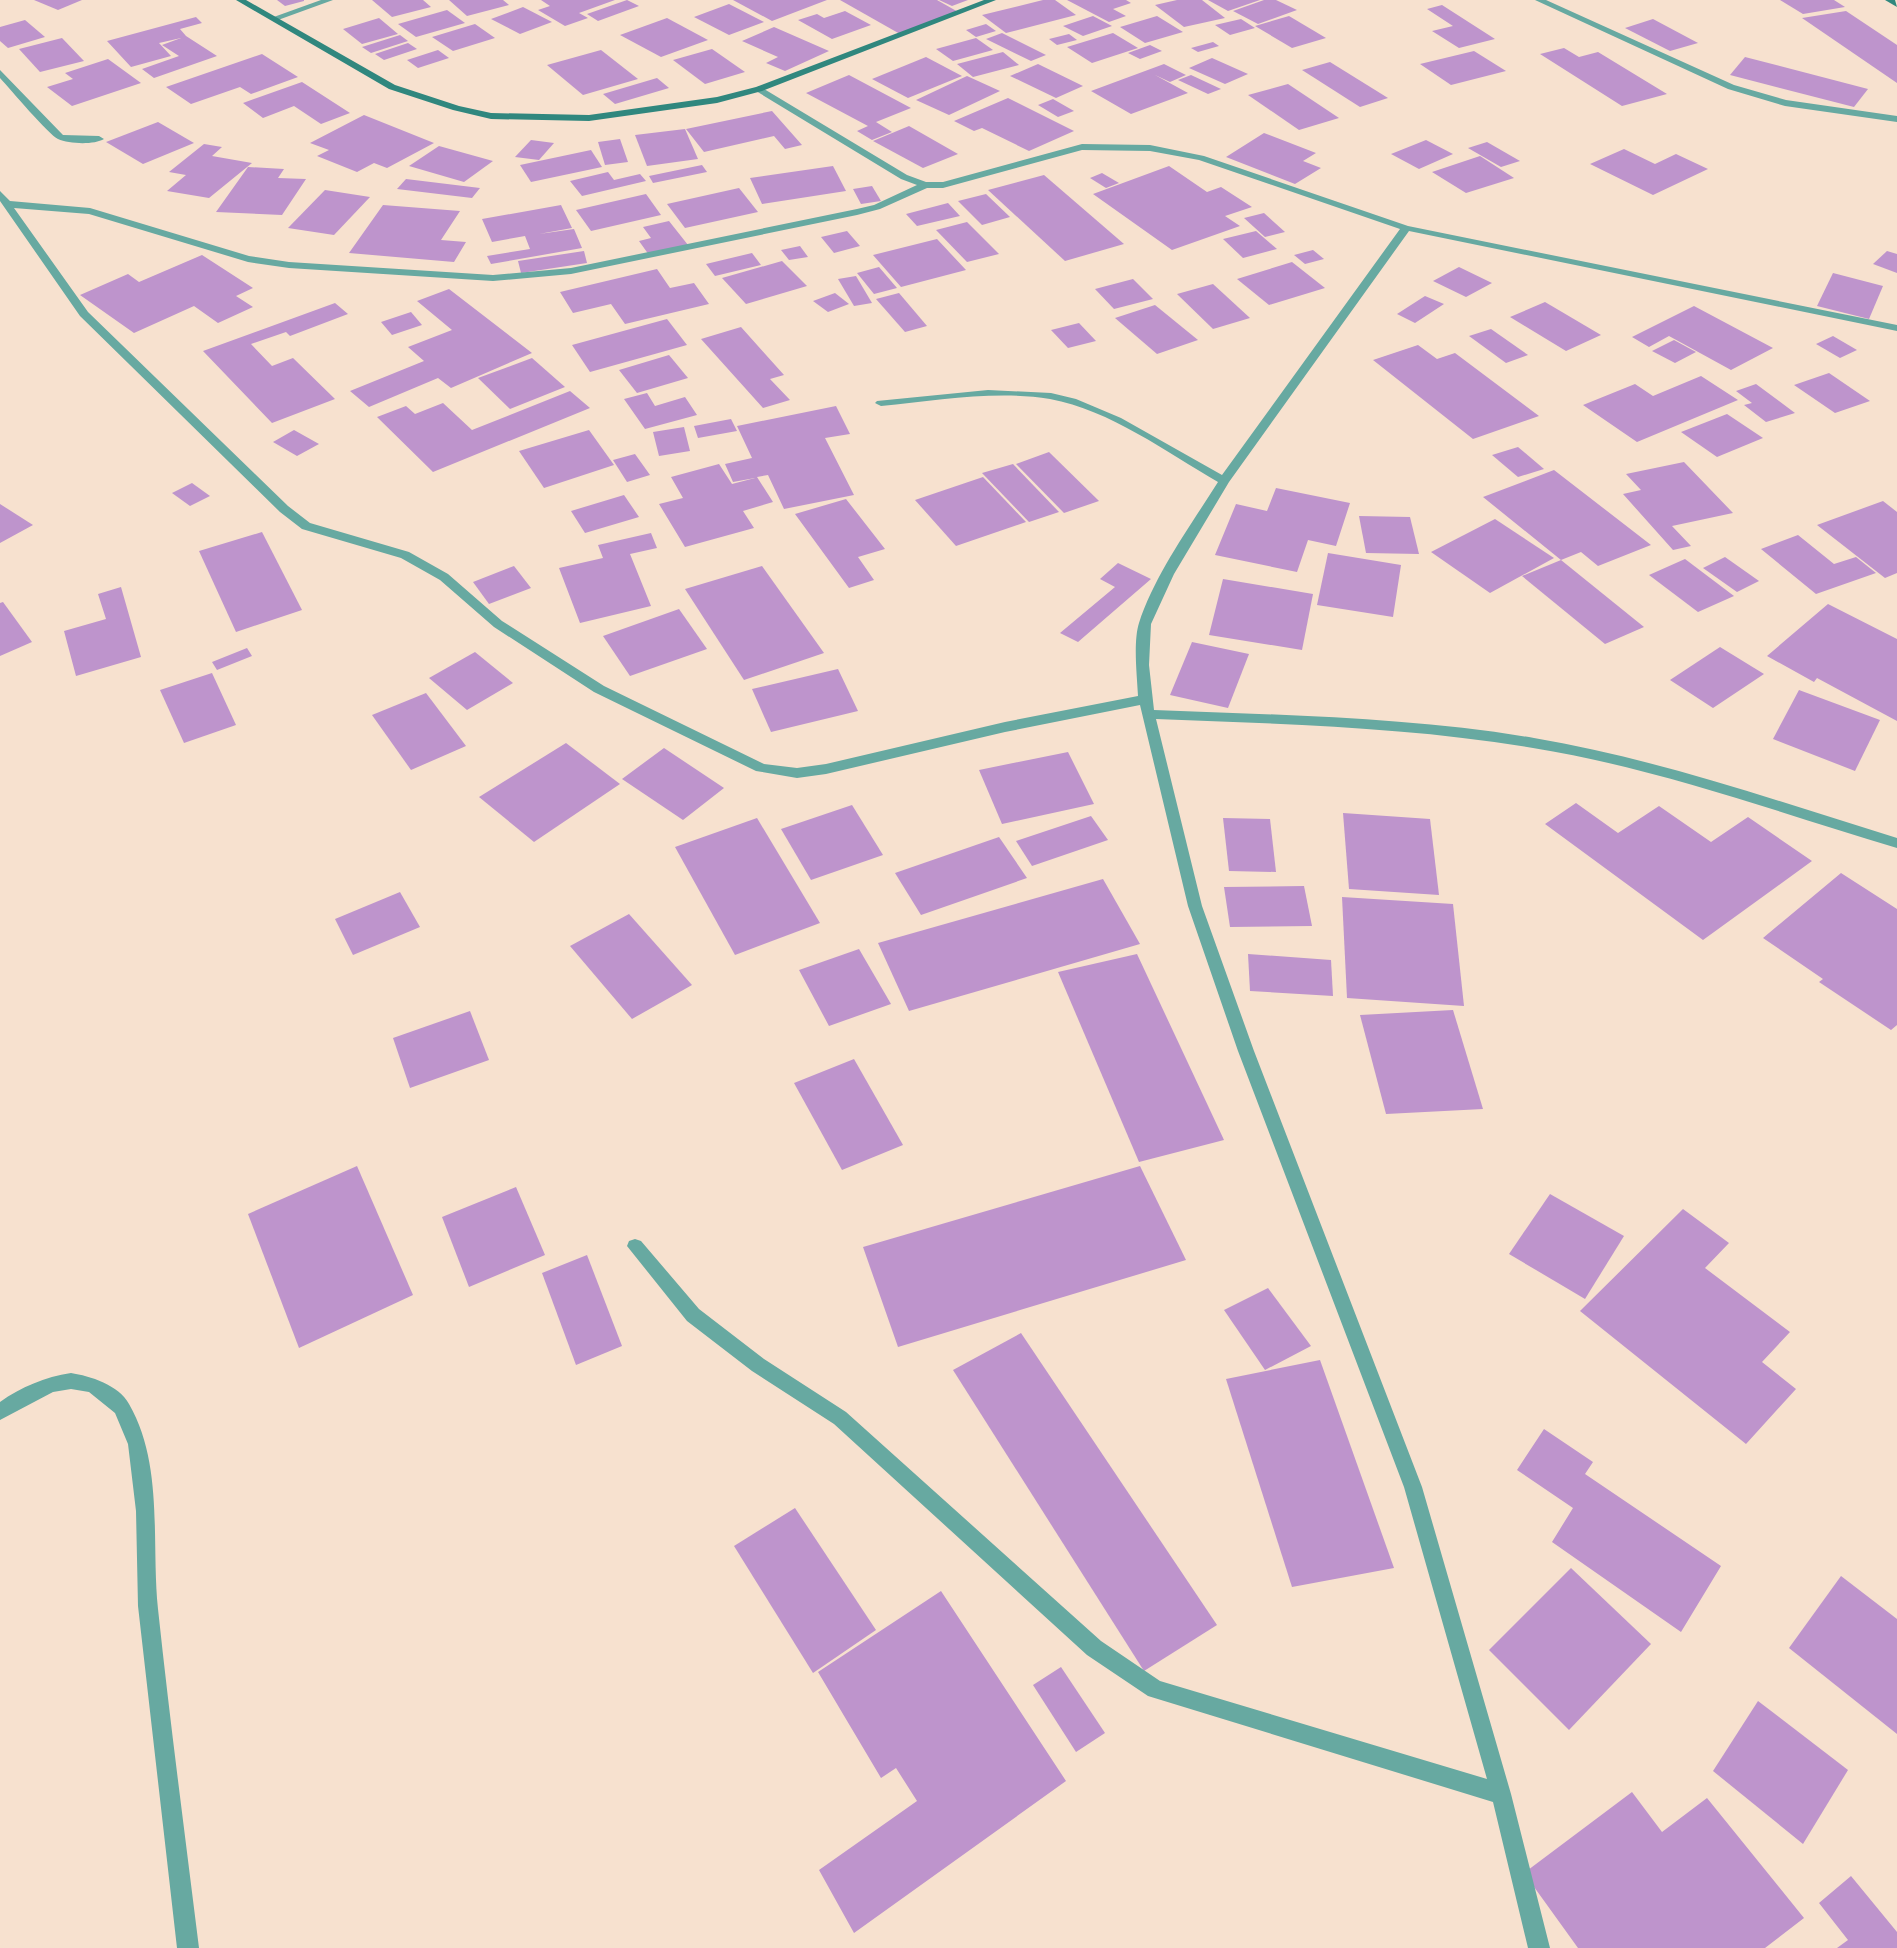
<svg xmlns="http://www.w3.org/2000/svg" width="1897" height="1948" viewBox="0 0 1897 1948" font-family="'Space Grotesk',sans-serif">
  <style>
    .building { fill: #be94cc }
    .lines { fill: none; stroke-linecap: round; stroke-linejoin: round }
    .street { fill: #67a9a1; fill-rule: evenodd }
    .secondary { fill: #30877e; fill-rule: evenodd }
  </style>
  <rect width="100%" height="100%" fill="#f7e1cf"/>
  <g class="building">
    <polygon points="34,0 82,0 58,10"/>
    <polygon points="277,0 304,0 304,1 285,6"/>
    <polygon points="372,0 423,0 431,7 392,17"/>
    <polygon points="449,0 503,0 509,5 467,16"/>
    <polygon points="541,0 615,0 579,13 588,18 565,26 538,10 550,6"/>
    <polygon points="627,0 639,6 598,21 587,14"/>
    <polygon points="733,0 827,0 772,21"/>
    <polygon points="840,0 937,0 960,13 900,34"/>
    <polygon points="939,0 968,0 952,6"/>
    <polygon points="1043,0 1055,0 1076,15 1006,33 982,15"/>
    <polygon points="1067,0 1126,0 1131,3 1113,9 1126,16 1109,22"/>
    <polygon points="1177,0 1202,0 1225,18 1184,27 1155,5"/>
    <polygon points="1208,0 1260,0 1228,11"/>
    <polygon points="1264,0 1276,0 1297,10 1258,24 1233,11"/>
    <polygon points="1780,0 1834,0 1845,7 1803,14"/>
    <polygon points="729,4 764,22 729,35 694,17"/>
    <polygon points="1442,5 1495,39 1459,48 1432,31 1453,26 1427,9"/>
    <polygon points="523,7 552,22 520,34 491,19"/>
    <polygon points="447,10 465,23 416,37 398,24"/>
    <polygon points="845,11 871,25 832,39 798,20 817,14 824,18"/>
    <polygon points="1846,11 1897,45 1897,83 1802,18"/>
    <polygon points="1093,16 1112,26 1083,36 1063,26"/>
    <polygon points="1157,16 1183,32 1145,43 1120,27"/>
    <polygon points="1289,16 1326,38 1292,48 1255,26"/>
    <polygon points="196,17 202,23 180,29 186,36 217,56 154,78 142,69 179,56 162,45 181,38 159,43 171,56 131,67 107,41"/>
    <polygon points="379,18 398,34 362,44 343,29"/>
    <polygon points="667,18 708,40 661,57 620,35"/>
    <polygon points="1241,19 1255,28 1230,35 1215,25"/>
    <polygon points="1653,19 1698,43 1670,51 1625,28"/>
    <polygon points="25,20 45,37 8,48 0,41 0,27"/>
    <polygon points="475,24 495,38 453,51 432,37"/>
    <polygon points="986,24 996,31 976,37 966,30"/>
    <polygon points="774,27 829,51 785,71 766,63 778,57 742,41"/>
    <polygon points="1002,33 1046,55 1031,61 986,39"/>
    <polygon points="1113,33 1138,48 1092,63 1067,47"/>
    <polygon points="1069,34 1077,40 1057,45 1049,39"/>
    <polygon points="400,35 408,41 371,53 362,47"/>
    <polygon points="62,38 84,61 40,72 19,49"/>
    <polygon points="976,38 993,50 953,61 936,49"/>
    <polygon points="1213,42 1219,46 1198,52 1191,48"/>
    <polygon points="408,43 417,49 384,60 375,54"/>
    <polygon points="1150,45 1162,51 1140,59 1128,53"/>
    <polygon points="1564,48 1579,57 1598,52 1667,94 1622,106 1540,54"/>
    <polygon points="712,49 745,72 705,84 673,60"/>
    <polygon points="438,50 449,58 418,68 407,60"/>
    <polygon points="601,50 638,79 583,95 547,65"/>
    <polygon points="1474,51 1506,71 1451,85 1420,64"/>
    <polygon points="1003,52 1019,65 973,77 957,64"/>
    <polygon points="262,54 298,77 251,94 240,87 191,104 166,87"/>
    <polygon points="926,57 962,76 908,98 872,79"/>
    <polygon points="1745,57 1868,89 1854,107 1730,75"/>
    <polygon points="1212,58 1248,74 1225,84 1189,68"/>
    <polygon points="108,59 141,83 72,106 47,87 73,79 65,73"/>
    <polygon points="1330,62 1388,98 1360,107 1302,70"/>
    <polygon points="1038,64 1083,86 1056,98 1010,76"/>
    <polygon points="1164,64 1186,75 1170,82 1155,75 1188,93 1131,114 1091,91"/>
    <polygon points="849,75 911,108 876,122 892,132 872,140 857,131 868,126 806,93"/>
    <polygon points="1191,75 1221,89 1208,94 1178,80"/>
    <polygon points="967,76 1000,91 949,115 916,100"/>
    <polygon points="657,78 669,88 615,104 603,94"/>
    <polygon points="302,82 350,113 321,124 294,106 263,118 243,103"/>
    <polygon points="1288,84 1339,118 1299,130 1248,95"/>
    <polygon points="1008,98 1074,131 1029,151 982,128 974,131 954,121"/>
    <polygon points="1053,99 1074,111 1058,117 1038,105"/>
    <polygon points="772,111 802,145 785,149 774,136 704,152 686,129"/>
    <polygon points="364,115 434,143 387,168 374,163 357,172 317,156 329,150 310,143"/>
    <polygon points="158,122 194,143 143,164 106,142"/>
    <polygon points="909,126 958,154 923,168 873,141"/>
    <polygon points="685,129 698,159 647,166 635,135"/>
    <polygon points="1264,133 1316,153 1303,161 1321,168 1295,184 1226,157"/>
    <polygon points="620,139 628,162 605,165 598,142"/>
    <polygon points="531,140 554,143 539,160 515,157"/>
    <polygon points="1426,140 1453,154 1419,169 1391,154"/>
    <polygon points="1487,142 1520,161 1501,167 1468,148"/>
    <polygon points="204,144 222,147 212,156 252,163 209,198 167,191 186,175 169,172"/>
    <polygon points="439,146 493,161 464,182 409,166"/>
    <polygon points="1624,149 1655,164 1676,154 1708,169 1653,195 1590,164"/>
    <polygon points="591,150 602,167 531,182 520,165"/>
    <polygon points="1480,156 1514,178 1466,193 1432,172"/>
    <polygon points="702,165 707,172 653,183 649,176"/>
    <polygon points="833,166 846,191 762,204 750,178"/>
    <polygon points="1169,166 1207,192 1221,187 1252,207 1225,216 1240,226 1172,250 1093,194"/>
    <polygon points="248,167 284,169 278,178 306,179 282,215 216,212"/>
    <polygon points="608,172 614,180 640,174 646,181 582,196 570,181"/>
    <polygon points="1102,173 1119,183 1106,188 1090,178"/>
    <polygon points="1044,175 1124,244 1065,261 988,190"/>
    <polygon points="406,179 480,188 472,198 397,189"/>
    <polygon points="872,186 881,201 861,204 853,189"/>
    <polygon points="739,188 758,212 685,228 667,204"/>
    <polygon points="325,190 370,197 334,235 288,228"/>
    <polygon points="646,194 661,215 591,231 576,210"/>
    <polygon points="986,194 1010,217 982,225 958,201"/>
    <polygon points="948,203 960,216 917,226 906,214"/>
    <polygon points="383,205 460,211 441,240 466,242 454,262 349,253"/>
    <polygon points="561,205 572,228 539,234 574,229 582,248 491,264 487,256 530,249 525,236 492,242 482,219"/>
    <polygon points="1264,213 1285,232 1265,237 1244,218"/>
    <polygon points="669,221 688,245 649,255 639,241 651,238 643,227"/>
    <polygon points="967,222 999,254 967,262 936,230"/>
    <polygon points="847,231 860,246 834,253 821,237"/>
    <polygon points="1256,231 1277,249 1243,258 1223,239"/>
    <polygon points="937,239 966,270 901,287 873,255"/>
    <polygon points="800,246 808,257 789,260 781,250"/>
    <polygon points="1313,250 1324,259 1305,264 1294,255"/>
    <polygon points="584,251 587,263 521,273 518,261"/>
    <polygon points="1887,251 1897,254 1897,273 1873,264"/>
    <polygon points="752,253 761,265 715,276 706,264"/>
    <polygon points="202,255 253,288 236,296 253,307 218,323 194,306 134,333 80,295 128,274 139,282"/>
    <polygon points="782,261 807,286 746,304 722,278"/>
    <polygon points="1292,262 1325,288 1269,305 1237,279"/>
    <polygon points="879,267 897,288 874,294 857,273"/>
    <polygon points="1459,267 1492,283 1466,297 1433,281"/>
    <polygon points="657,269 670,288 694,283 709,304 625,324 611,304 573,313 560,292"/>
    <polygon points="1833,273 1883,286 1869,319 1817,306"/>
    <polygon points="856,276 872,303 854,306 838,279"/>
    <polygon points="1133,279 1153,299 1114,309 1095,289"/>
    <polygon points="1213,284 1250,318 1213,329 1177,294"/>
    <polygon points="449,289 532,353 451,388 438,378 369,407 350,391 424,361 408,347 452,330 417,301"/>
    <polygon points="835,293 849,304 828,312 813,301"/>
    <polygon points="899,293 927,326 905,332 876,299"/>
    <polygon points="1425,296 1444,304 1415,323 1397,314"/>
    <polygon points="1545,302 1601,335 1566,351 1510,317"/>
    <polygon points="335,303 348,314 290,336 286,332 251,344 272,366 293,358 335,399 272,423 203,351"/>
    <polygon points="1155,305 1198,340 1157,354 1115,318"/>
    <polygon points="1694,306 1773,348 1731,370 1669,336 1649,347 1632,337"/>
    <polygon points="411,312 422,325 392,335 381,322"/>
    <polygon points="667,319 687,345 590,372 572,345"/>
    <polygon points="1079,323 1096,341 1068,348 1051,330"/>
    <polygon points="741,327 784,375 770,379 790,400 763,408 701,339"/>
    <polygon points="1491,329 1528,355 1506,363 1469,336"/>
    <polygon points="1833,336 1857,350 1840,358 1816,344"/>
    <polygon points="1674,340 1696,352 1675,363 1652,351"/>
    <polygon points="1418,345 1437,359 1455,353 1539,416 1473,439 1373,360"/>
    <polygon points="669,355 688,378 637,393 619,370"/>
    <polygon points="532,358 565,387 510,409 478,378"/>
    <polygon points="1829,373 1870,401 1835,413 1794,385"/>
    <polygon points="1701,376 1738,400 1637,442 1583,405 1635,384 1653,396"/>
    <polygon points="1756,384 1795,413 1766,422 1744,405 1752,403 1736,391"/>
    <polygon points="570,391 590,408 433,472 377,417 406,406 415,414 443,403 472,430"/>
    <polygon points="647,393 655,406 685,397 697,415 645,429 624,399"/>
    <polygon points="836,406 850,434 825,438 854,495 784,509 768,475 757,477 773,502 743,511 754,528 685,547 659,504 683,498 671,477 719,464 732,484 755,478 733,482 725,464 752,458 737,426"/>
    <polygon points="1727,414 1763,438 1717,457 1681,432"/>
    <polygon points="731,419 737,431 698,438 694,426"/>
    <polygon points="684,427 690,451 659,456 653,432"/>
    <polygon points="294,430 319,444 297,456 273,442"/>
    <polygon points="589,430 614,465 544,488 519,451"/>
    <polygon points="1518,447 1544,469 1518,477 1492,455"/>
    <polygon points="1049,452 1099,501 1064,513 1016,464"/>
    <polygon points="635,454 650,475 627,482 613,460"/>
    <polygon points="1684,462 1733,513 1672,526 1691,546 1673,550 1623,494 1641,490 1626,474"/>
    <polygon points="1013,464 1059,512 1029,522 982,473"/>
    <polygon points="1554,470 1651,545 1598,566 1581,552 1561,560 1483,497"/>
    <polygon points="983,477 1026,522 956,546 915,500"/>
    <polygon points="192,483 210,496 190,506 172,493"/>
    <polygon points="1276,488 1350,503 1336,546 1308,540 1297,572 1215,555 1236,504 1267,511"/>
    <polygon points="624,495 639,517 585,533 571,511"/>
    <polygon points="846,499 885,549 858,557 874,580 849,588 795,514"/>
    <polygon points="1883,501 1897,512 1897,573 1885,578 1817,525"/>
    <polygon points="0,504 33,525 0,543"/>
    <polygon points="1359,516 1410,517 1419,554 1366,553"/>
    <polygon points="1495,519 1554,558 1490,593 1431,552"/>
    <polygon points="262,532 302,610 236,632 199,551"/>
    <polygon points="651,533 657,548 630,554 651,606 580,623 559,568 603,558 598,545"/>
    <polygon points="1798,535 1834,564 1856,557 1876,573 1816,594 1761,549"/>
    <polygon points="1328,553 1401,565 1393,617 1317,605"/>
    <polygon points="1725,557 1759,581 1737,592 1703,568"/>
    <polygon points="1685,559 1734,596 1698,612 1649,575"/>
    <polygon points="1561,560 1644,627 1605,644 1522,576"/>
    <polygon points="1118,563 1151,579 1078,642 1060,633 1115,587 1100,579"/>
    <polygon points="514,566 531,588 489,604 473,582"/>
    <polygon points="762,566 824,653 744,680 685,589"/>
    <polygon points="1223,579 1313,594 1302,650 1209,635"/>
    <polygon points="121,587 141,657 76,676 64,631 106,619 98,594"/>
    <polygon points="3,602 32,642 0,656 0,603"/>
    <polygon points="1828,604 1897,639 1897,721 1817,678 1814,682 1767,656"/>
    <polygon points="679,609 707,649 630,676 603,636"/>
    <polygon points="1192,642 1249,654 1228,708 1170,695"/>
    <polygon points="1720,647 1764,674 1713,708 1670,680"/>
    <polygon points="247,648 252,656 217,670 212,662"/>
    <polygon points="475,652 513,683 467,710 429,678"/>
    <polygon points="838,669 858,711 771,732 752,689"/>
    <polygon points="212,673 236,725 184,743 160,690"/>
    <polygon points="1799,690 1880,720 1855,771 1773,739"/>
    <polygon points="426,693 466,746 411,770 372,715"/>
    <polygon points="566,743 620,784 534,842 479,797"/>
    <polygon points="664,748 724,788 683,820 622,779"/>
    <polygon points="1068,752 1094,804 1002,824 979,770"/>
    <polygon points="1576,803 1618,833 1659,806 1711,842 1748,817 1812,861 1703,940 1545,824"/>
    <polygon points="852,805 883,855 811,880 781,829"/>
    <polygon points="1343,813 1430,819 1439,895 1349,889"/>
    <polygon points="1091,816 1108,840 1032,866 1016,841"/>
    <polygon points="757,818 820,923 735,955 675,847"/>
    <polygon points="1223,818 1270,819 1276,872 1229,871"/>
    <polygon points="999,837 1027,878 921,915 895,873"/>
    <polygon points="1841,873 1897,909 1897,1025 1891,1030 1819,982 1823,979 1763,938"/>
    <polygon points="1103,879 1140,944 909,1011 878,943"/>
    <polygon points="1304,886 1312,926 1230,927 1224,887"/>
    <polygon points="400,892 420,927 353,955 335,919"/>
    <polygon points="1342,897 1453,904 1464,1006 1347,998"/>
    <polygon points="629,914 692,985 632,1019 570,946"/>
    <polygon points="859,949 891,1004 829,1026 799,970"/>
    <polygon points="1137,954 1224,1140 1139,1162 1058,972"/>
    <polygon points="1248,954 1331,960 1333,996 1250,991"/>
    <polygon points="1453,1010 1483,1109 1386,1114 1360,1015"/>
    <polygon points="470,1011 489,1060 410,1088 393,1038"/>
    <polygon points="854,1059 903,1145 842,1170 794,1083"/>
    <polygon points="357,1166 413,1295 299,1348 248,1214"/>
    <polygon points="1140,1166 1186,1260 898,1347 863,1247"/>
    <polygon points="516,1187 545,1255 469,1287 442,1217"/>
    <polygon points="1550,1194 1624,1236 1585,1299 1509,1254"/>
    <polygon points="1683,1209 1729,1243 1705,1268 1790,1332 1762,1362 1796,1389 1746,1444 1580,1311"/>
    <polygon points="587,1255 622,1346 576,1365 542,1273"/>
    <polygon points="1268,1288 1311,1346 1265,1370 1224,1310"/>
    <polygon points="1021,1333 1217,1625 1144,1671 953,1370"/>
    <polygon points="1320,1360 1394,1568 1292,1587 1226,1379"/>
    <polygon points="1544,1429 1593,1462 1585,1474 1721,1566 1681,1632 1552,1542 1573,1508 1517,1470"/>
    <polygon points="795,1508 876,1630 813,1673 734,1546"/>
    <polygon points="1571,1568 1651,1644 1569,1730 1489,1650"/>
    <polygon points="1841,1576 1897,1619 1897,1734 1789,1648"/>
    <polygon points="941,1591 1066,1781 854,1933 819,1870 917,1801 896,1768 881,1778 818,1672"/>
    <polygon points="1061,1667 1105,1733 1076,1752 1033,1685"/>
    <polygon points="1758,1701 1848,1770 1803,1844 1713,1771"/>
    <polygon points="1632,1792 1662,1832 1707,1798 1804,1918 1765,1948 1578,1948 1524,1873"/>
    <polygon points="1851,1876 1897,1932 1897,1948 1837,1948 1848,1940 1819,1903"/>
  </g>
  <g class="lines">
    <g class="street">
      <polygon points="321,0 333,0 278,20 271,18"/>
      <polygon points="1535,0 1546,0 1734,85 1786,100 1897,116 1897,122 1785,106 1728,89"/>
      <path d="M0 70 63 135 99 136 104 139C94 145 69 144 58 139 49 135 10 89 0 78Z"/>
      <path d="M759 86 907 175 926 182H943L1082 144 1150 145 1204 156 1408 226 1897 325V331L1409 231 1229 482 1174 574 1151 624 1149 665 1154 710C1281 715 1409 717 1534 738 1658 759 1777 801 1897 838V848C1777 812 1657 768 1533 748 1409 727 1282 724 1156 719L1202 906 1254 1051 1422 1487 1511 1794 1550 1948H1528L1493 1802 1148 1696 1087 1655 834 1424 752 1371 687 1321 627 1246 629 1241 635 1239 641 1241 699 1309 764 1359 846 1412 1101 1641 1160 1681 1487 1779 1404 1487 1238 1051 1188 906 1140 705 1005 732 826 774 797 778 756 771 594 692 494 627 440 580 401 558 302 529 280 512 80 316 0 201V191L10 201 90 208 249 256 289 262 493 275 571 268 857 209 874 205 917 185 901 179 756 91 755 89ZM1082 150 1150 151 1199 160 1400 229 1222 475 1121 418 1076 399 1051 393 988 390 877 401 875 403 881 406C936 401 995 390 1050 399 1110 410 1166 452 1218 482 1191 525 1155 574 1139 623 1133 642 1137 675 1138 696L1005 722 826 764 797 768 764 764 604 686 502 621 448 574 409 552 310 523 288 506 88 312 14 208 89 214 248 262 289 268 493 281 571 274 857 215 880 209 927 188H943Z"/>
      <path d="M71 1373C90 1376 119 1385 129 1404 164 1465 151 1542 158 1609 170 1722 185 1835 199 1948H177L138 1606 136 1511 128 1444 115 1413 89 1392 71 1389 53 1392 0 1420V1402C21 1387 45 1377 71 1373Z"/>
    </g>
    <g class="secondary">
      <polygon points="236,0 246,0 395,85 459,106 491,113 589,115 717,97 756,87 984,0 996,0 762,91 717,103 589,121 491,119 453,110 389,89"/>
      <polygon points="1885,0 1895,0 1897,7"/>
    </g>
  </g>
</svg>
